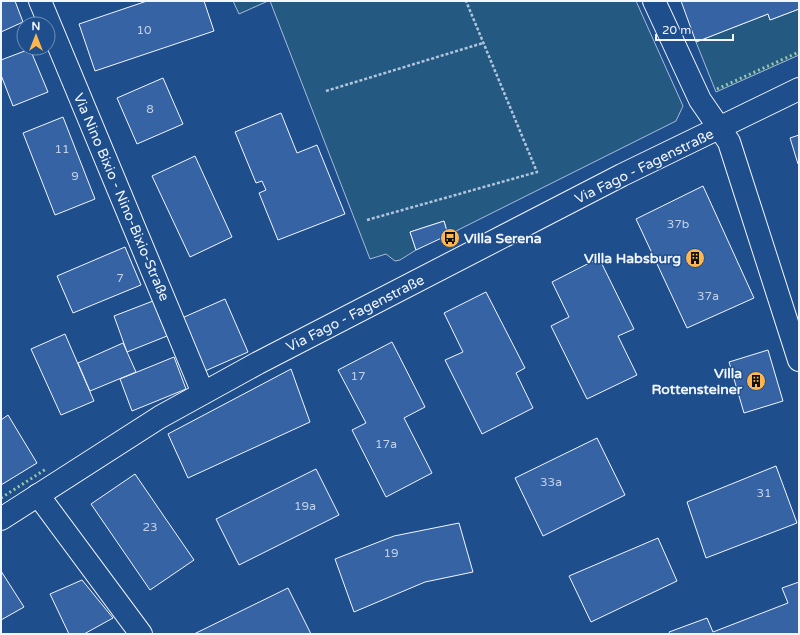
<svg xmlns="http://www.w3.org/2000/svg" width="800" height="635" viewBox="0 0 800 635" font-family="'Varela Round',sans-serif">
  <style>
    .green { fill: #245a82; stroke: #a8bbd7 }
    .building { fill: #3563a3; stroke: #f2f6ff }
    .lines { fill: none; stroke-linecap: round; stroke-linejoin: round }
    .minor-casing { stroke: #f2f6ff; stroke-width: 24 }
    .tertiary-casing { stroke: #f2f6ff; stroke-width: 24 }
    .path { stroke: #b3c4dc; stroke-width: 2.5; stroke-dasharray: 3 2; stroke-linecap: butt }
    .minor { stroke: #1f4e8c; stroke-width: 22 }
    .tertiary { stroke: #1f4e8c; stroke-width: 22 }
    .hedge { stroke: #97c8a6; stroke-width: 3; stroke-dasharray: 2 3; stroke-linecap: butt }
    .labels { text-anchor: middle; stroke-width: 3; stroke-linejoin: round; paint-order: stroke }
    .number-label { font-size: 12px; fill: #c3d1e8 }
    .street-label { font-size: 14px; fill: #f2f6ff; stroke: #1f4e8c }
    .poi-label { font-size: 14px; font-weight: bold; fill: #f2f6ff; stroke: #1f4e8c; text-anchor: end }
  </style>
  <rect width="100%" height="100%" fill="#1f4e8c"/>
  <g class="green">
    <polygon points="233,1 268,1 239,14"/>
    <polygon points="270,1 636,1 683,106 676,121 448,235 444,221 410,232 416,250 400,260 395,261 386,254 370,259"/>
    <polygon points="799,9 799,55 716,92 696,42 768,14 770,20"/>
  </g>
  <g class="building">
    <polygon points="1,1 15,1 23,22 1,32"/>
    <polygon points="147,1 204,1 214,31 95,71 79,24"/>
    <polygon points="681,1 799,1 799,9 770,20 768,14 696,42"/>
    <polygon points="30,49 48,92 13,106 1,75 1,60"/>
    <polygon points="163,78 183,124 137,144 117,98"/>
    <polygon points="281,113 297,153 317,145 345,214 278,240 259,193 266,190 262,181 256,183 235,132"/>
    <polygon points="63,117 95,199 55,215 23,133"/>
    <polygon points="799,135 799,164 798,164 790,138"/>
    <polygon points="195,156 232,237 190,257 152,176"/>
    <polygon points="703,186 754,298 687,328 636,219"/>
    <polygon points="444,221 448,235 416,250 410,232"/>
    <polygon points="125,247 141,285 73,313 57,276"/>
    <polygon points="599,258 634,329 618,336 637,375 587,399 551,326 569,317 552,282"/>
    <polygon points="486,292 525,368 516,373 533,408 482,434 445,360 463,352 444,313"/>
    <polygon points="225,299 248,352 205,371 182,318"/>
    <polygon points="153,301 167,336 127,352 114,316"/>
    <polygon points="65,334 94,401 61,415 31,349"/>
    <polygon points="392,342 425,407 404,418 432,473 386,497 352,430 366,423 338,370"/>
    <polygon points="123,343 136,372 90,391 78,363"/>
    <polygon points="768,350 783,401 744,413 729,362"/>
    <polygon points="174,357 186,389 132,411 120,379"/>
    <polygon points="291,369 310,422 188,478 168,434"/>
    <polygon points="8,415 37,463 1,485 1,420"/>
    <polygon points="597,438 625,495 543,536 515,478"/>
    <polygon points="776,466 797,523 706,558 687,502"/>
    <polygon points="316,469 339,515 239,565 216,519"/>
    <polygon points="135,474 194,560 150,590 91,504"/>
    <polygon points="459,523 473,572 425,582 354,612 335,559 394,536"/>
    <polygon points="658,538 677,581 591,622 569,576"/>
    <polygon points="1,571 24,607 1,620"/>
    <polygon points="82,580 113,618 84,634 69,634 50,594"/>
    <polygon points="799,582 799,634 670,634 669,632 707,618 713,632 788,603 782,588"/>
    <polygon points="288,588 311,634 194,634"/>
  </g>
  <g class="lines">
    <defs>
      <g id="minor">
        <polyline points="40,1 203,393"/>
        <polyline points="654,1 700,100 729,142 799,360"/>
        <polyline points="38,495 141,634"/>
      </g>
      <polyline id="tertiary" points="1,519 160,417 258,363 622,175 799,89"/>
    </defs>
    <use href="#minor" class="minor-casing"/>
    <use href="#tertiary" class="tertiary-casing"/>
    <g class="path">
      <polyline points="326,91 483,43"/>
      <polyline points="367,220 537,172 466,1"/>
    </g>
    <use href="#minor" class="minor"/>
    <use href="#tertiary" class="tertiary"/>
    <g class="hedge">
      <polyline points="717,89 799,52"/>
      <polyline points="1,498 46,469"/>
    </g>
  </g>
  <defs>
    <symbol id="bus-disc" viewBox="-11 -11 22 22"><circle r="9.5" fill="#ffb74d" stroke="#1f4e8c"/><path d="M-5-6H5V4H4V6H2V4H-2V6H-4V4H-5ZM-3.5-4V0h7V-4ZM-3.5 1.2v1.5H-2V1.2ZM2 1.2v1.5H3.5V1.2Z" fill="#111"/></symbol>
    <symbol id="building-disc" viewBox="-11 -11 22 22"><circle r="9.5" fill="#ffb74d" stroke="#1f4e8c"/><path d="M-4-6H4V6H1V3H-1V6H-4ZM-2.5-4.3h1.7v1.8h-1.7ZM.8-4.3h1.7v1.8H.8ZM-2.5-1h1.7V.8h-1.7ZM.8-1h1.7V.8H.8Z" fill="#111"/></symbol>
  </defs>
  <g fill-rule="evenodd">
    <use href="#bus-disc" x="439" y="227" width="22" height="22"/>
    <use href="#building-disc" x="684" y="247" width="22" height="22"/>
    <use href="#building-disc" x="745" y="370" width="22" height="22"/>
  </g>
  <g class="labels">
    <g class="number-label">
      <text x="144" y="34">10</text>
      <text x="150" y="113">8</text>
      <text x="62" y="153">11</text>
      <text x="75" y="180">9</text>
      <text x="678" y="228">37b</text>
      <text x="120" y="282">7</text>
      <text x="708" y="300">37a</text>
      <text x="358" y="380">17</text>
      <text x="386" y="448">17a</text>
      <text x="551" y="486">33a</text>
      <text x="764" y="497">31</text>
      <text x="305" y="510">19a</text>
      <text x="150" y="531">23</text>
      <text x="391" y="557">19</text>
    </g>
    <g class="street-label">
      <text transform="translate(644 166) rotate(-26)" y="5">Via Fago - Fagenstraße</text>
      <text transform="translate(122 197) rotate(67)" y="5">Via Nino Bixio - Nino-Bixio-Straße</text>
      <text transform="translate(355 313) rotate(-27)" y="5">Via Fago - Fagenstraße</text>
    </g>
    <g class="poi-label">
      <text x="464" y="243" text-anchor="start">Villa Serena</text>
      <text x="681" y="263">Villa Habsburg</text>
      <text x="742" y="378">Villa<tspan x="742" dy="16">Rottensteiner</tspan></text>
    </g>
  </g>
  <rect width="800" height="635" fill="none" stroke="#f2f6ff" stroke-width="4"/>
  <g transform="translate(36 36)"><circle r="19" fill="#1f4e8c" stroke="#7391ba"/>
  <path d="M0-3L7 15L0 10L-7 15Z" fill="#ffb74d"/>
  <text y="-6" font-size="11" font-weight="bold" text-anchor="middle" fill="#f2f6ff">N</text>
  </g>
  <path d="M656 34v6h77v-6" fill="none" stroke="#f2f6ff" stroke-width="2"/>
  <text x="662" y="34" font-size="12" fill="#f2f6ff" stroke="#1f4e8c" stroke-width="3" paint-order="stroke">20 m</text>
</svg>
